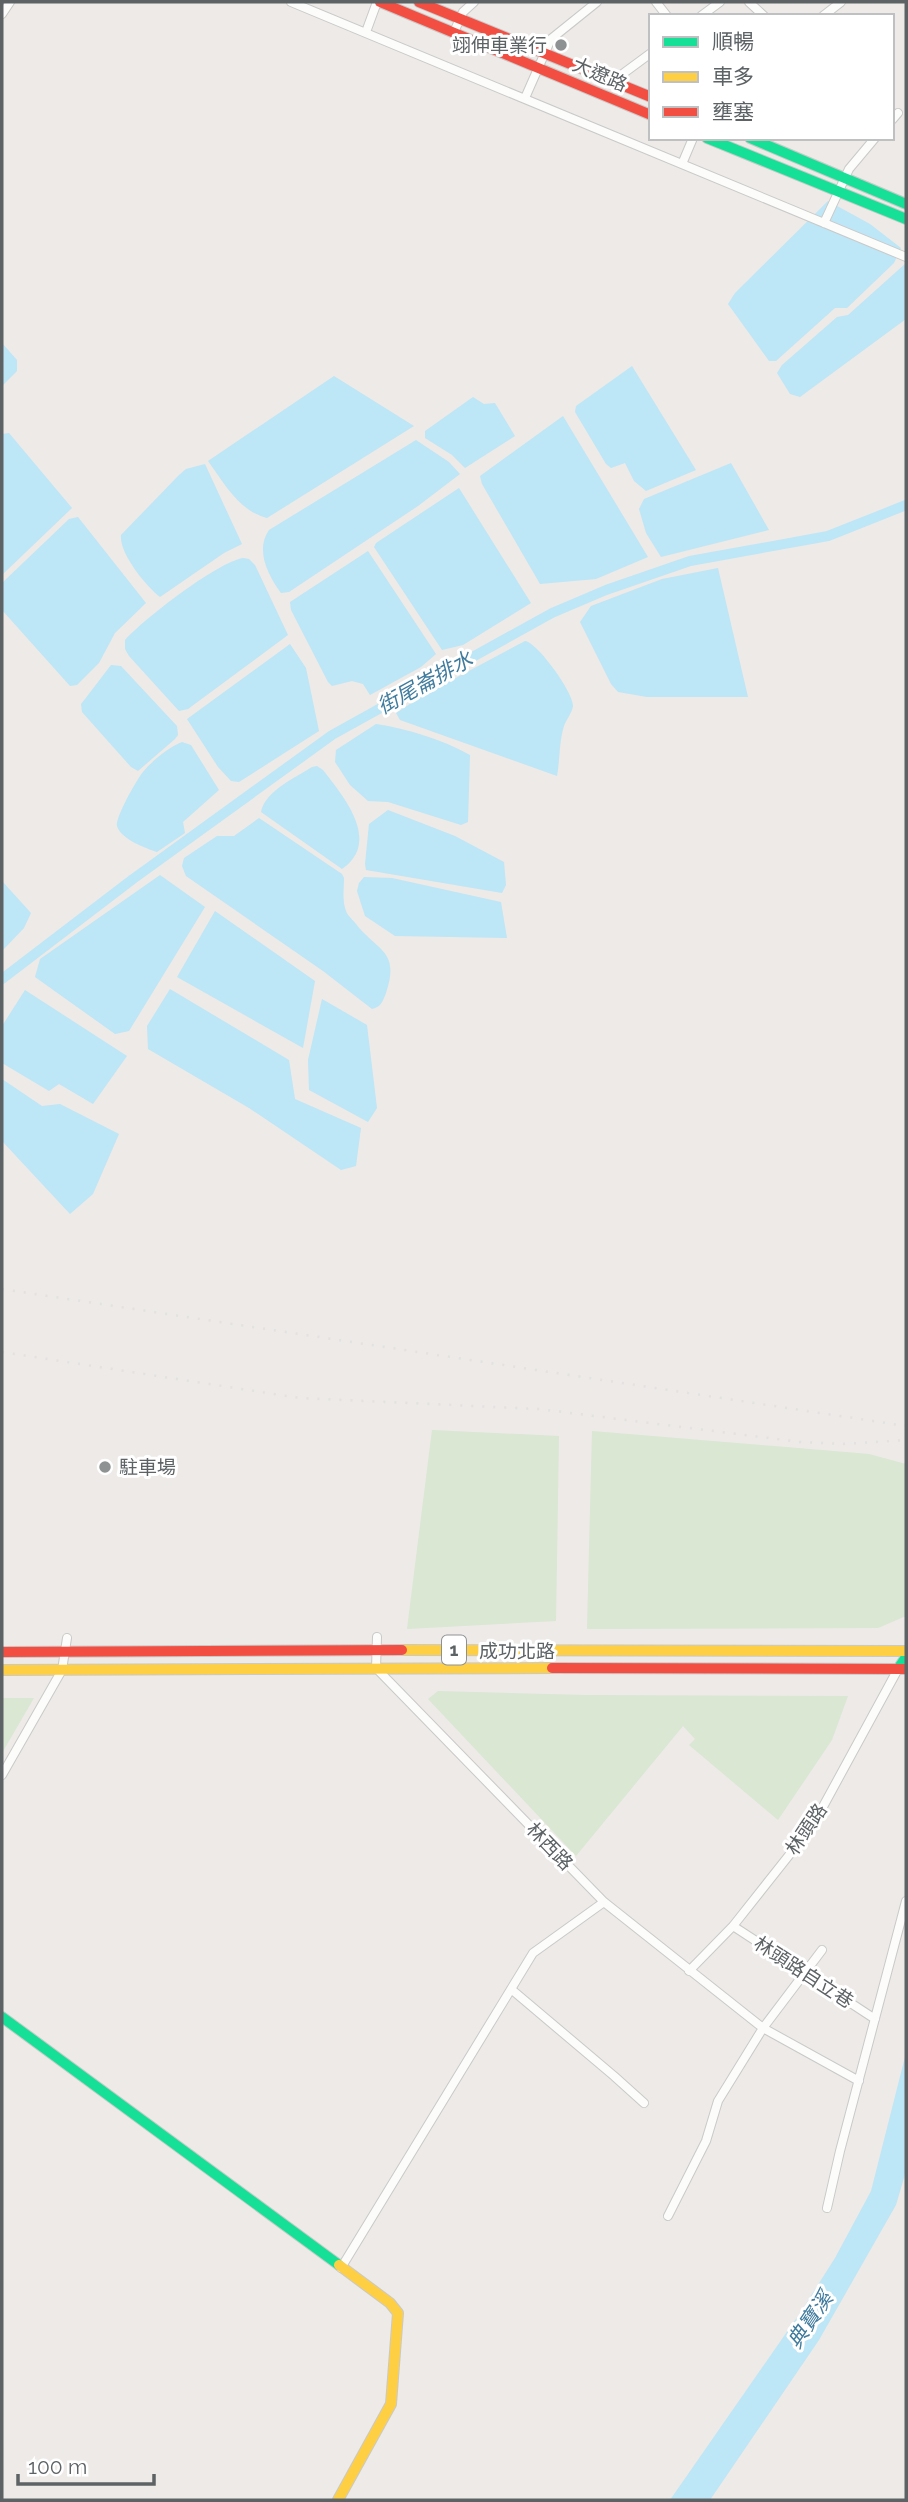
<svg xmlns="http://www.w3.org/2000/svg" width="908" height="2502" font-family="Raleway,'Noto Sans TC',sans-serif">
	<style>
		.green { fill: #d9e7d3 }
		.water { fill: #bde6f6 }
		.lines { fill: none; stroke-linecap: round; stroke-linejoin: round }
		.canal { stroke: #bde6f6; stroke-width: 10 }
		.street-casing { stroke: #c9c9c9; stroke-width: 10 }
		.fast-casing { stroke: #c9c9c9; stroke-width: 12 }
		.slow-casing { stroke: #c9c9c9; stroke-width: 12 }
		.jam-casing { stroke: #c9c9c9; stroke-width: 12 }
		.street { stroke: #fcfcfb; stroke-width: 8 }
		.fast { stroke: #16e098; stroke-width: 10 }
		.slow { stroke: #ffcf43; stroke-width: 10 }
		.jam { stroke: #f24e42; stroke-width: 10 }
		.rail { stroke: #e2e2e2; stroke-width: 2.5; stroke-dasharray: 2 9; stroke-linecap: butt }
		.poi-dot { fill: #8f9292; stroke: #fff; stroke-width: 2.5 }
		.labels { text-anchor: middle; stroke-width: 6; stroke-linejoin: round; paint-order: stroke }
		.shield { fill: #fff; stroke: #8e9193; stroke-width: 2 }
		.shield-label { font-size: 18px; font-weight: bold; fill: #5d6265 }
		.poi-label { font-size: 19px; fill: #5d6265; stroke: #fff; text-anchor: end }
		.street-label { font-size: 19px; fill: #5d6265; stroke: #fff }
		.water-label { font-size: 21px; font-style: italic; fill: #3f7b9d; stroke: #fff }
	</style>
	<rect width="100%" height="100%" fill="#edeae7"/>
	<path class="green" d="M432,1430L559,1436L556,1621L407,1629Z
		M592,1431L869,1454L906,1464V1616L878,1628L587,1629Z
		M438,1691L585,1695L848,1696L832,1740L778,1820L689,1745L695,1739L683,1726L576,1856L428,1699Z
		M2,1698H34L2,1753Z"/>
	<path class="water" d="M828,201L870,224L901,248L894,263L847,308H835L776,361H769L728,304L735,293Z
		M906,263V319L800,397L790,394L777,373L782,365L837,317L848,315Z
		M2,343L17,360V371L2,386Z
		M632,366L696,470L646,491L634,481L625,463L611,468L606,464L575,412L576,406Z
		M334,376L414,426L267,518C239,511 224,483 208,461Z
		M473,397L484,404L495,403L515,436L465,468L452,455L425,438V431Z
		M563,416L648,557L596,579L540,584L482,484L480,476Z
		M9,433L72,508L2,575V434Z
		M416,440L449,462L460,474L418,506L289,592L281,593C268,575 255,550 269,530Z
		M731,463L769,530L661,557L646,533L639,509L644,499Z
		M205,464L242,544L224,553L160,597C146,586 119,553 121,535L179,475L186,469Z
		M459,488L531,603L463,645L442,650L374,547L376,543Z
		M78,517L146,603L115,633L99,663L77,685L70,686L2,610V583L69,519Z
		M368,551L436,654L421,667L370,695L363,684L352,681L332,686L328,682L291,610L290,602Z
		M243,558L249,559L255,565L288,635L188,709L179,711L129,656L125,649V640C144,619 216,563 243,558Z
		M718,568L748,697H647L618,692L611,684L580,622L591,606L662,579Z
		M525,641C537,642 574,693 573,706C572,713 566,720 564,726C559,742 560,760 557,776L400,720L396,713L422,696Z
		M290,644L306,668L319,731L239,782L231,781L218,767L187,719Z
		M111,665L121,666L177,726L178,735L175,739L138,771L131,767L82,712L81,704L85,699Z
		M376,724C408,729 441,739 470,755L468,822L461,825L388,802L368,801L350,785L335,762L336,750Z
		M182,742L191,745L219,790L183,822L185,833L157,852C145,848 121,839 117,826C115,818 137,779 143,772C152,761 169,747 182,742Z
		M317,766L323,770C343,796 382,841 342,869L261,812C265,791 295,778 312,767Z
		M388,810L455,836L504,862L506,885L502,893L366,870L365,864L369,824Z
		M259,818L342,874L344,878C344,887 342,902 346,911C347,915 353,920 356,924C378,952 400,950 386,993C383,1001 381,1007 372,1009L323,971L186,876L182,866L184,858L217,836H234Z
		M160,875L205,907L129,1031L115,1034L35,977L40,959Z
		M364,877L392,878L501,902L507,938L395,936L365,916L357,891L359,883Z
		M2,881L31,913L24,928L2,951Z
		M215,911L315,981L303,1048L177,977Z
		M170,989L289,1060L295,1099L361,1128L356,1166L341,1170L249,1108L148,1049L147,1026Z
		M25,990L127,1056L93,1104L59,1084L49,1091L2,1063V1026Z
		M322,999L367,1025L377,1108L368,1122L309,1090L308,1060Z
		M2,1079L42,1106L60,1104L119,1134L93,1194L70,1214L2,1141Z
		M906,2053V2171L896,2205L819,2340L710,2500H670L800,2313L835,2258L871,2191Z"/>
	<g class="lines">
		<path class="canal" d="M2,979L133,879L332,735L552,613L606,590L690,561L828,536L906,505"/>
		<g class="street-casing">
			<path id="street" d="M291,2L906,257
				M656,2L667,16
				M749,2L764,16
				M2,14L10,2
				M701,16L720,2
				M823,16L841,2
				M366,32L377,2
				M454,32L463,12L474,2
				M613,81L651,53
				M525,98L551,39L597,2
				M892,120L898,113
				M682,164L693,138
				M824,223L849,169L875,138
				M377,1637L376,1668L604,1902L763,2028L859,2081
				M2,1775L62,1670L67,1638
				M733,1926L875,2019
				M689,1971L733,1926L813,1825L898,1669
				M511,1989L614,2076L644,2103
				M827,2208L840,2151L906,1901
				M668,2216L706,2141L718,2101L763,2028L822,1950
				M341,2268L533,1953L604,1902"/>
		</g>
		<g class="fast-casing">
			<path id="fast" d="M707,138L906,219
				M750,138L906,204
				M898,1669L906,1657
				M2,2017L339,2265"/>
		</g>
		<g class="slow-casing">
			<path id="slow" d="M402,1650L906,1651
				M2,1670L552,1668
				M338,2500L391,2404L398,2313L390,2303L339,2265"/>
		</g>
		<g class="jam-casing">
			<path id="jam" d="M380,2L651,115
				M419,2L651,97
				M2,1652L402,1650
				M552,1668L906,1669"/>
		</g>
		<use href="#street" class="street"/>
		<use href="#fast" class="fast"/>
		<use href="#slow" class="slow"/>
		<use href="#jam" class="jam"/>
		<path class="rail" d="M2,1289L906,1426
			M2,1352L300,1398L539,1409L800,1442L843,1444L906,1440"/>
	</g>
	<g class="poi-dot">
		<circle cx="561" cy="45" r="7"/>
		<circle cx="105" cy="1467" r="7"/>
	</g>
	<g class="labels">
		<rect class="shield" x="442" y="1635.5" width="24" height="29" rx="5"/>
		<g class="shield-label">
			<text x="454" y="1656">1</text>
		</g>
		<g class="poi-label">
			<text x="547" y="52">翊伸車業行</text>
			<text x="119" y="1474" text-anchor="start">駐車場</text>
		</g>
		<g class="street-label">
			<text transform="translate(600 74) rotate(23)" y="7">大遼路</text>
			<text x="517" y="1658">成功北路</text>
			<text transform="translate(806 1829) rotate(-56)" y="7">林頭路</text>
			<text transform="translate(550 1846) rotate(46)" y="7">林西路</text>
			<text transform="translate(804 1972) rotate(33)" y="7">林頭路自立巷</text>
		</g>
		<g class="water-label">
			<text transform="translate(425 683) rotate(-29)" y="7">街尾崙排水</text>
			<text transform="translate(810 2320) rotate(-56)" y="7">典寶溪</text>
		</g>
	</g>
	<rect width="908" height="2502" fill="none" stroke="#5d6265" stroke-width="7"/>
	<rect x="649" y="14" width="245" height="126" fill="#ffffff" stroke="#bec0c1" stroke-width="2"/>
	<rect x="663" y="37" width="35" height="10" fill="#16e098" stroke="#bec0c1" stroke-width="2"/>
	<text x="712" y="49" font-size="21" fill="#5d6265">順暢</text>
	<rect x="663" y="72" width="35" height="10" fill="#ffcf43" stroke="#bec0c1" stroke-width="2"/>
	<text x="712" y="84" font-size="21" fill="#5d6265">車多</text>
	<rect x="663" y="107" width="35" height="10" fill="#f24e42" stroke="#bec0c1" stroke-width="2"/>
	<text x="712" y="119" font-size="21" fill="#5d6265">壅塞</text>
	<path d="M18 2474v10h136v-10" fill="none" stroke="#5d6265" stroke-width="3.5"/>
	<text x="28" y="2474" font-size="21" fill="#5d6265" stroke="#ffffff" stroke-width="5" paint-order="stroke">100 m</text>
</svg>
